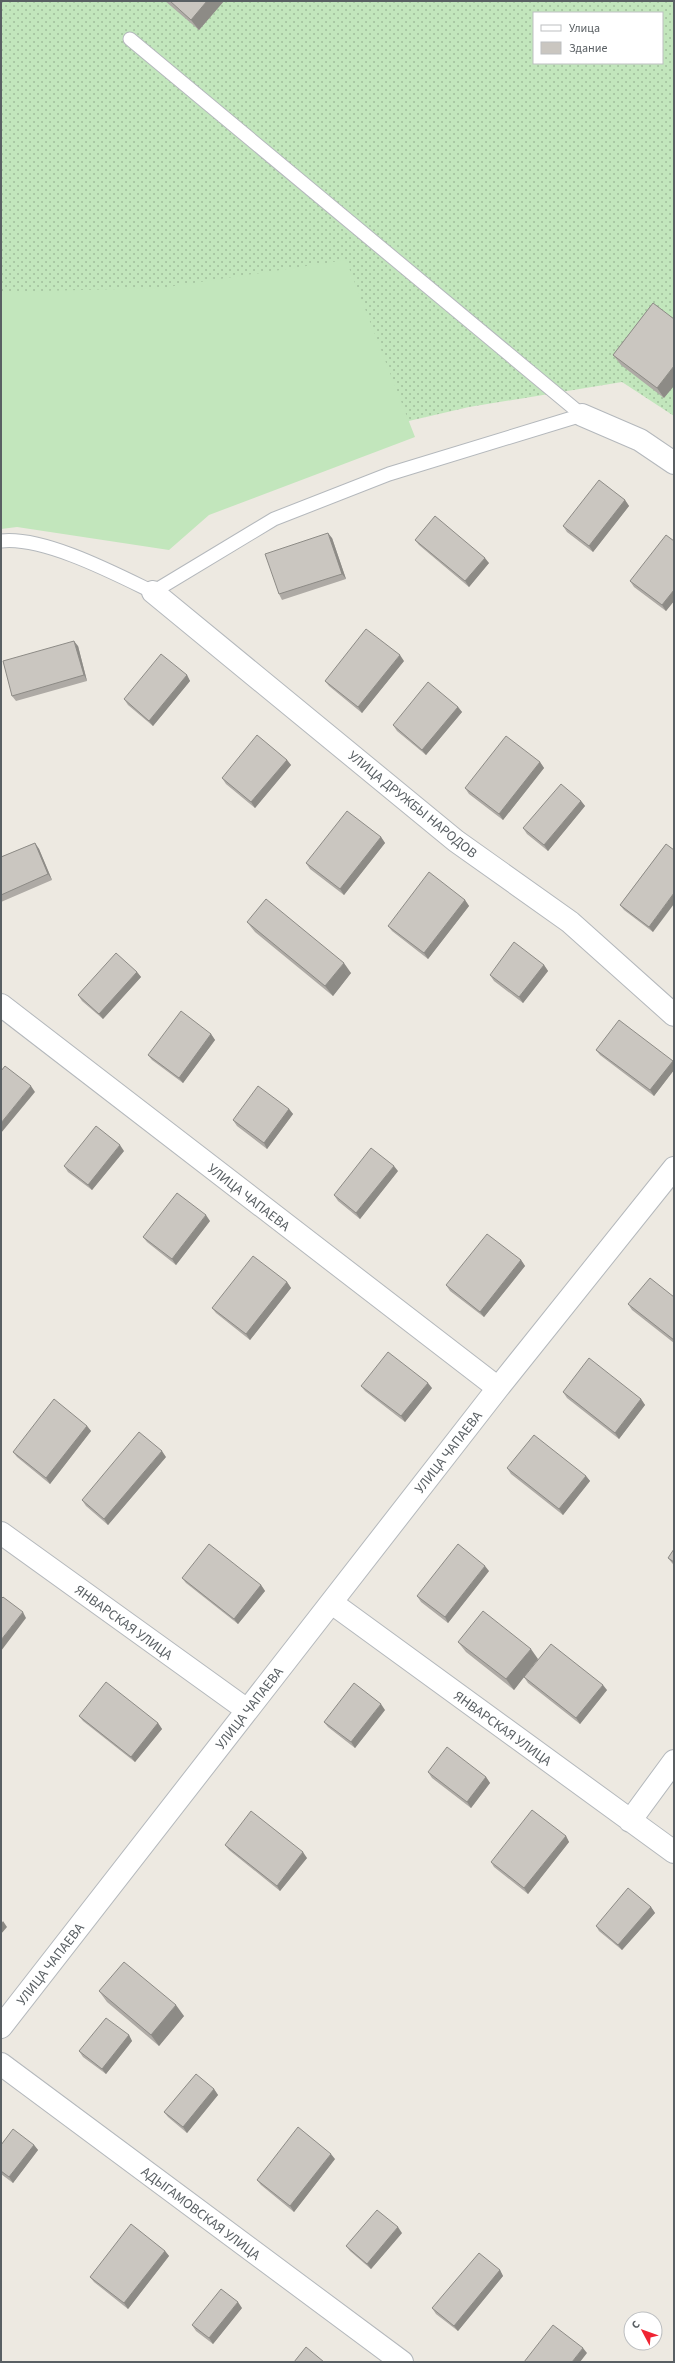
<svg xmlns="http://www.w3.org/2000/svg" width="675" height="2363" font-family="'Source Sans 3',sans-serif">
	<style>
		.grass { fill: url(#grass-dots); fill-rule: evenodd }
		.garden { fill: #c2e6bc }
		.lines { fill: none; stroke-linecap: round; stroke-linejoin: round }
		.lane-casing { stroke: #b4b8bc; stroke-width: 15 }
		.street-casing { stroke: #b4b8bc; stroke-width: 24 }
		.lane { stroke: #fff; stroke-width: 13 }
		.street { stroke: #fff; stroke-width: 22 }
		.wall { fill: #aeaaa5 }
		.shaded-wall { fill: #8d8b86 }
		.building { fill: #cac6c0; stroke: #8d8b86 }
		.labels { text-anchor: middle; stroke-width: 3; stroke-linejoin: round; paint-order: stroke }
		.street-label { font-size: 14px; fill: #595f63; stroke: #fff }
	</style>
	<defs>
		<pattern id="grass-dots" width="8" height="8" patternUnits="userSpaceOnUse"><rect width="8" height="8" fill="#c2e6bc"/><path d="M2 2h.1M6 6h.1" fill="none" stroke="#a1be9c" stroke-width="1.8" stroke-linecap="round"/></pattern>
	</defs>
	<rect width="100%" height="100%" fill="#ede9e1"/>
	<path class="grass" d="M1,1H674V416L622,382L469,407L1,516ZM534,13H662V63H534Z"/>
	<path class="garden" d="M346,260L415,437L209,515L169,550L17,527L1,529V292L161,288Z"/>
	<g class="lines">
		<g class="lane-casing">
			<path id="lane" d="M130,39L582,415
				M1,541C43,536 114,573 153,592L274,519L389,474L582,415"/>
		</g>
		<g class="street-casing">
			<path id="street" d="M582,415L640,440L674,463
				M153,592L456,841L570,922L674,1015
				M1,1005L498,1388
				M1,1533L247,1710
				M332,1603L674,1852
				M630,1821L674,1761
				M1,2027L498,1388L674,1168
				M1,2064L402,2362"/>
		</g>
		<use href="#lane" class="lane"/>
		<use href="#street" class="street"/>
	</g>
	<path class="wall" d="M165,1H224L199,30Z
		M653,303L664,398L621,365L613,355Z
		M625,500L629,506L593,552L567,532L563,526Z
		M332,538L346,579L282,600L279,594Z
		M415,540L489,563L469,587L419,545Z
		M674,541V601L666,611L634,587L630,581Z
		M78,646L87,681L16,701L12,696Z
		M404,661L362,713L329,686L325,681Z
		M187,675L190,681L153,726L128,705L124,699Z
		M458,707L462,712L426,755L397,731L393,725Z
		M287,760L291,765L255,808L226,784L222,778Z
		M540,762L544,768L503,820L469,794L465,788Z
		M581,801L585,806L548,851L527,834L523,828Z
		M381,837L385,843L344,895L310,869L306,863Z
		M35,843L39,849L52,880L1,902V857Z
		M666,844L653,932L624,910L620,905Z
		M465,900L469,906L428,959L392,931L388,926Z
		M247,922L351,973L333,996L255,932Z
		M544,965L548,971L523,1003L494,981L490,975Z
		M137,972L141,977L103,1019L82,1001L78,995Z
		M211,1034L215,1040L183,1083L152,1060L148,1055Z
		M596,1050L674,1063V1070L654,1096L600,1055Z
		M289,1109L293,1114L267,1149L237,1126L233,1120Z
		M124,1151L92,1190L68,1172L64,1166Z
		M398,1171L360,1219L338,1201L334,1195Z
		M210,1221L176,1265L147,1242L143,1237Z
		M521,1260L525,1266L484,1317L450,1291L446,1285Z
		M287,1282L291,1288L250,1340L216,1313L212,1308Z
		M674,1297V1343L632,1310L628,1304Z
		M361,1386L432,1388L405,1422L365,1391Z
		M563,1392L641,1399L645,1405L619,1439L567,1398Z
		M87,1426L91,1431L50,1484L17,1457L13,1452Z
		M166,1457L108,1525L86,1506L82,1500Z
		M507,1468L586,1476L590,1481L563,1515L511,1474Z
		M674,1549V1565L672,1563L668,1558Z
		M489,1571L448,1623L421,1602L417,1596Z
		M182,1578L261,1585L265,1591L238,1624L186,1583Z
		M458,1642L538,1659L514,1690L466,1652Z
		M524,1677L607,1690L580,1724L528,1683Z
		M385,1710L355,1748L328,1727L324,1722Z
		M79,1716L158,1723L162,1729L135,1762L83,1721Z
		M428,1772L486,1777L490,1783L471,1808L432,1778Z
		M566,1836L569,1842L528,1894L494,1867L491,1862Z
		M225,1845L307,1858L280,1891L229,1850Z
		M651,1907L655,1913L622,1950L599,1931L596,1926Z
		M99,1991L184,2016L159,2046L107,2002Z
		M129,2035L132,2041L106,2074L83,2057L79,2051Z
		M214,2089L218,2095L187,2133L168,2117L164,2112Z
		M1,2145H34L38,2150L13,2183L1,2174Z
		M335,2159L294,2212L261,2185L257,2180Z
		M402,2233L371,2269L350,2251L346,2246Z
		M165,2251L169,2256L128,2309L94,2282L90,2277Z
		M500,2270L503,2276L458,2331L436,2314L432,2308Z
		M242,2308L213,2344L196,2331L192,2325Z"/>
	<path class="shaded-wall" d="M207,1H224L199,30L191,20Z
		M674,366V386L664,398L657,388Z
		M625,500L629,506L593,552L589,546Z
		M328,533L332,538L346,579L342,574Z
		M485,558L489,563L469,587L465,581Z
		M674,590V601L666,611L662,605Z
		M74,641L78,646L87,681L84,675Z
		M400,655L404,661L362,713L358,707Z
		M187,675L190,681L153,726L149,721Z
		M458,707L462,712L426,755L422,750Z
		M287,760L291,765L255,808L251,802Z
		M540,762L544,768L503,820L499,814Z
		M581,801L585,806L548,851L544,845Z
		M381,837L385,843L344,895L340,889Z
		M35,843L39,849L52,880L48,874Z
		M674,893V904L653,932L649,927Z
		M465,900L469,906L428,959L424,953Z
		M344,963L351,973L333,996L325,986Z
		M544,965L548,971L523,1003L519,997Z
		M137,972L141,977L103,1019L99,1014Z
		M211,1034L215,1040L183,1083L179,1078Z
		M673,1061L674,1063V1070L654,1096L650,1090Z
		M31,1086L35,1092L1,1133V1123Z
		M289,1109L293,1114L267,1149L264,1143Z
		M120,1145L124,1151L92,1190L88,1185Z
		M394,1166L398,1171L360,1219L356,1213Z
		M206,1215L210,1221L176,1265L172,1259Z
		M521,1260L525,1266L484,1317L480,1312Z
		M287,1282L291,1288L250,1340L246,1334Z
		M428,1383L432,1388L405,1422L401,1416Z
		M641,1399L645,1405L619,1439L615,1433Z
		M87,1426L91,1431L50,1484L46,1478Z
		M162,1451L166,1457L108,1525L104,1519Z
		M586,1476L590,1481L563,1515L559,1509Z
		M485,1566L489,1571L448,1623L445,1617Z
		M261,1585L265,1591L238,1624L234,1619Z
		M23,1612L26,1618L1,1651V1640Z
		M531,1649L538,1659L514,1690L506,1679Z
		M603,1685L607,1690L580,1724L576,1718Z
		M381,1704L385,1710L355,1748L351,1742Z
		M158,1723L162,1729L135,1762L131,1757Z
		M486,1777L490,1783L471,1808L467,1802Z
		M566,1836L569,1842L528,1894L524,1888Z
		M303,1852L307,1858L280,1891L277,1886Z
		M651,1907L655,1913L622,1950L618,1945Z
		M3,1921L7,1927L1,1934V1924Z
		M176,2005L184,2016L159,2046L151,2035Z
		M129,2035L132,2041L106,2074L102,2069Z
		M214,2089L218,2095L187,2133L183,2127Z
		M34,2145L38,2150L13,2183L9,2177Z
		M331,2154L335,2159L294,2212L290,2206Z
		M398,2227L402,2233L371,2269L367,2264Z
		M165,2251L169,2256L128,2309L124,2303Z
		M500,2270L503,2276L458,2331L454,2326Z
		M238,2302L242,2308L213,2344L209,2338Z
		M583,2348L587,2353L580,2362H572Z"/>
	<path class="building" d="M170,1H207L191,20Z
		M653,303L674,319V366L657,388L613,355Z
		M599,480L625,500L589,546L563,526Z
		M435,516L485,558L465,581L415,540Z
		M328,533L342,574L279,594L265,554Z
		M666,535L674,541V590L662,605L630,581Z
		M366,629L400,655L358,707L325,681Z
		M74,641L84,675L12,696L3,661Z
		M161,654L187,675L149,721L124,699Z
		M428,682L458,707L422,750L393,725Z
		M257,735L287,760L251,802L222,778Z
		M506,736L540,762L499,814L465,788Z
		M561,784L581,801L544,845L523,828Z
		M347,811L381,837L340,889L306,863Z
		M35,843L48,874L1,895V857Z
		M666,844L674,850V893L649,927L620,905Z
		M429,872L465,900L424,953L388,926Z
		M266,899L344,963L325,986L247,922Z
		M514,942L544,965L519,997L490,975Z
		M116,953L137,972L99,1014L78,995Z
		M181,1011L211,1034L179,1078L148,1055Z
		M619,1020L673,1061L650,1090L596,1050Z
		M5,1066L31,1086L1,1123V1071Z
		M258,1086L289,1109L264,1143L233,1120Z
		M96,1126L120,1145L88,1185L64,1166Z
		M371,1148L394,1166L356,1213L334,1195Z
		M177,1193L206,1215L172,1259L143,1237Z
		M487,1234L521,1260L480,1312L446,1285Z
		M253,1256L287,1282L246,1334L212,1308Z
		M650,1278L674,1297V1340L628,1304Z
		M388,1352L428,1383L401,1416L361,1386Z
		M589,1358L641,1399L615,1433L563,1392Z
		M54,1399L87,1426L46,1478L13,1452Z
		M139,1432L162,1451L104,1519L82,1500Z
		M534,1435L586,1476L559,1509L507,1468Z
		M209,1544L261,1585L234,1619L182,1578Z
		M458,1544L485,1566L445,1617L417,1596Z
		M674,1549V1562L668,1558Z
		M3,1597L23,1612L1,1640V1599Z
		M483,1611L531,1649L506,1679L458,1642Z
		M551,1644L603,1685L576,1718L524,1677Z
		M106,1682L158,1723L131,1757L79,1716Z
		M354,1683L381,1704L351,1742L324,1722Z
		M447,1747L486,1777L467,1802L428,1772Z
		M532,1810L566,1836L524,1888L491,1862Z
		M251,1811L303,1852L277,1886L225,1845Z
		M628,1888L651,1907L618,1945L596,1926Z
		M124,1962L176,2005L151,2035L99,1991Z
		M106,2018L129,2035L102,2069L79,2051Z
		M196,2074L214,2089L183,2127L164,2112Z
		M298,2127L331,2154L290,2206L257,2180Z
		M13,2129L34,2145L9,2177L1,2171V2145Z
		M377,2210L398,2227L367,2264L346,2246Z
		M131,2224L165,2251L124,2303L90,2277Z
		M479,2253L500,2270L454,2326L432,2308Z
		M221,2289L238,2302L209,2338L192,2325Z
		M553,2325L583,2348L572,2362H524Z
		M306,2347L324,2362H294Z"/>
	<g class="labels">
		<g class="street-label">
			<text transform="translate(413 804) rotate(39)" y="5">УЛИЦА ДРУЖБЫ НАРОДОВ</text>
			<text transform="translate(249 1197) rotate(38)" y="5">УЛИЦА ЧАПАЕВА</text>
			<text transform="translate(448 1452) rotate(-52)" y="5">УЛИЦА ЧАПАЕВА</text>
			<text transform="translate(124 1622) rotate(36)" y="5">ЯНВАРСКАЯ УЛИЦА</text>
			<text transform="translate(249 1708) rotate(-52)" y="5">УЛИЦА ЧАПАЕВА</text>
			<text transform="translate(503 1728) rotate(36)" y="5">ЯНВАРСКАЯ УЛИЦА</text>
			<text transform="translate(50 1964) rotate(-52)" y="5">УЛИЦА ЧАПАЕВА</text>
			<text transform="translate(201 2213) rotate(37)" y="5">АДЫГАМОВСКАЯ УЛИЦА</text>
		</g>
	</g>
	<rect width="675" height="2363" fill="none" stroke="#595f63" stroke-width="4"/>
	<rect x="533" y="12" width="130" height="52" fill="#ffffff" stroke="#bdbfc1"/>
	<rect x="541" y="25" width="20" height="6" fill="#ffffff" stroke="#bdbfc1"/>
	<text x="569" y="32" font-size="12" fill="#595f63">Улица</text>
	<rect x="541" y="42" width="20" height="12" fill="#cac6c0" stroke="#bdbfc1"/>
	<text x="569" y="52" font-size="12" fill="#595f63">Здание</text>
	<g transform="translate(643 2331) rotate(311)"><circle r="19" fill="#ffffff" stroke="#bdbfc1"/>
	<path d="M0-3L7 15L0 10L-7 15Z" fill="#f02433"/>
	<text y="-6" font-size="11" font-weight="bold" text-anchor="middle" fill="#595f63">С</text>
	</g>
</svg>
